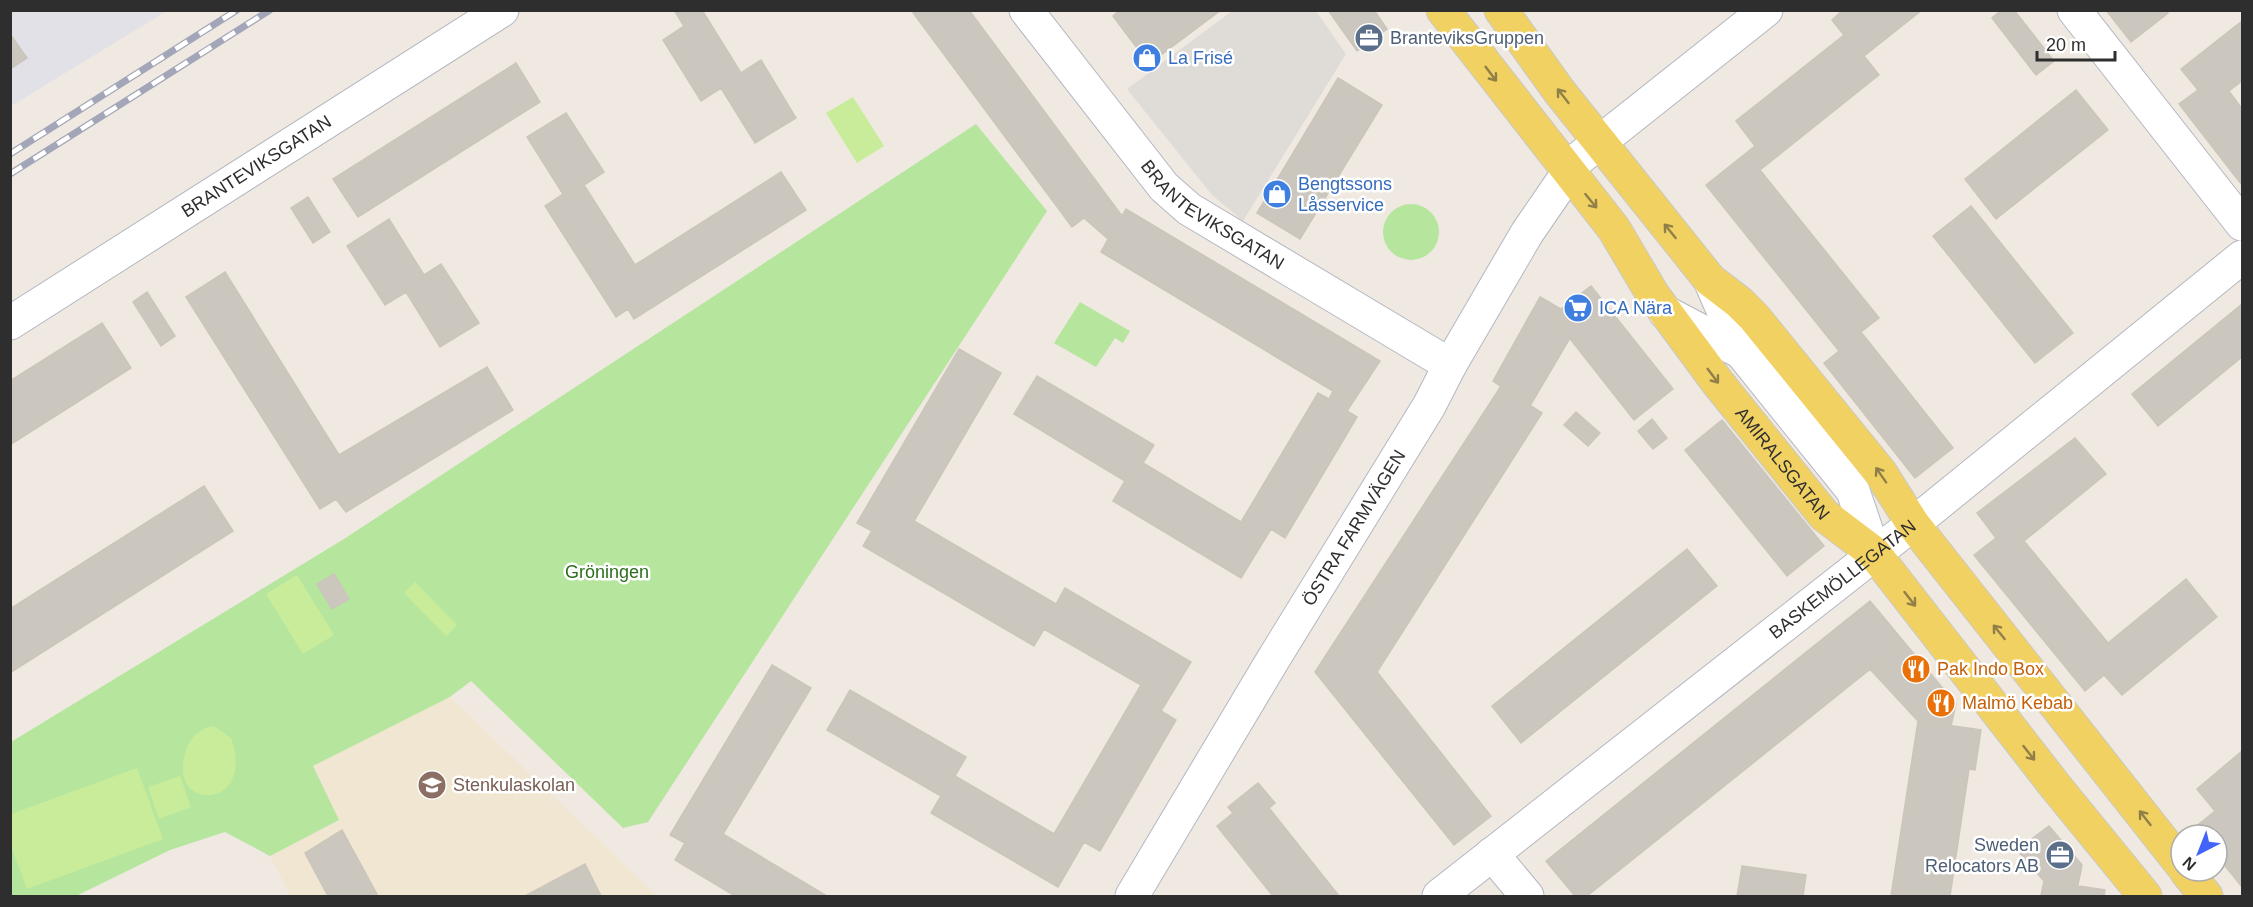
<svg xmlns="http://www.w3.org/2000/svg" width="2253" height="907" font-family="Helvetica,sans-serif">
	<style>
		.industrial { fill: #e3e1e8 }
		.education { fill: #f0e6d1 }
		.green { fill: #b6e59e }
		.pitch { fill: #c9ec9a }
		.plaza { fill: #dfdcd8 }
		.building { fill: #cbc7bf; stroke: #cbc5ba; stroke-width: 1.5 }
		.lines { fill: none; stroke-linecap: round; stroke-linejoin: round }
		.minor-casing { stroke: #b4b7c1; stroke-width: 35 }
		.major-casing { stroke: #c9c9c9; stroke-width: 35 }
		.minor { stroke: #fff; stroke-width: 33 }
		.major { stroke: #f2d163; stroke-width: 33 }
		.rail-casing { stroke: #a3a6b8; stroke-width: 7 }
		.rail { stroke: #fff; stroke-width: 4.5; stroke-dasharray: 14; stroke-linecap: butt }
		.oneway { stroke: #908048 }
		.labels { text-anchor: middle; stroke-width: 5; stroke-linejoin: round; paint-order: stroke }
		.service-label { font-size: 18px; fill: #4e5e75; stroke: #fff; text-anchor: start }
		.shop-label { font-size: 18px; fill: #366cbe; stroke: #fff; text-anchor: start }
		.street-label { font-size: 18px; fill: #2e2e2e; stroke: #fff }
		.park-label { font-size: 18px; fill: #2c6e1b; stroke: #fff }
		.food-label { font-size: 18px; fill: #c56008; stroke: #fff; text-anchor: start }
		.education-label { font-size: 18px; fill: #785e54; stroke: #fff; text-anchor: start }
	</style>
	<rect width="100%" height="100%" fill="#efe9e1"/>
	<path class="industrial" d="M11,11H167L11,106Z"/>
	<path class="education" d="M450,697L657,896H291L270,856L339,820L313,766Z"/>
	<path class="green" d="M976,124L1047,211L648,822L623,828L471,681L450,697L313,766L339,820L270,856L225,832L170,850L76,896H11V742L344,539Z
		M1383 232a28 28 0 1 1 56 0a28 28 0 1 1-56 0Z
		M1080,302L1130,331L1123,343L1115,338L1096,367L1054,343Z"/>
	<path class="pitch" d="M853,97L884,146L857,163L826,113Z
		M297,575L334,635L303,654L266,594Z
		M415,582L457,625L446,636L404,593Z
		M214,726L231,738C258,811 162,814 187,748C191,736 201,728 214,726Z
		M137,768L163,839L27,889L11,846V814Z
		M180,776L191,807L159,819L148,787Z"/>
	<path class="plaza" d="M1232,11H1316L1346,54L1243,221L1212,195L1127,89Z"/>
	<path class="building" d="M674,10H702L741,73L761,60L796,118L755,143L721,88L701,101L663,40L684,26Z
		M911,10H969L1122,216L1126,209L1380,361L1347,411L1357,417L1285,538L1271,529L1241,578L1113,501L1125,481L1014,414L1037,376L1154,445L1143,463L1241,522L1318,393L1329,399L1333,391L1101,252L1108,239L1084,218L1072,227Z
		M1120,10H1221L1149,64L1113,16Z
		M1328,10H1374L1387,29L1357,51Z
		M1843,10H1922L1864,56L1879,75L1760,170L1879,318L1861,332L1953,448L1915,478L1824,363L1839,351L1706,185L1755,146L1736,121L1844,35L1832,20Z
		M2002,10H2014L2054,61L2036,75L1992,18Z
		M2106,10H2166L2168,13L2131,42Z
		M2242,21V81L2229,91L2242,109V185L2179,104L2198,90L2181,69Z
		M10,34L27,58L10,69Z
		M516,63L540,102L358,217L333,179Z
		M1338,78L1382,105L1300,239L1257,213Z
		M2076,90L2108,130L1996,219L1965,179Z
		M566,113L604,172L584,185L635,265L781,172L806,210L634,319L628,309L616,317L545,206L563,194L527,137Z
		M308,197L330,232L313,243L291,208Z
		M1971,206L2073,333L2035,363L1933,236Z
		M389,219L424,275L441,264L479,323L440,347L406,292L385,305L347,246Z
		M225,272L339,455L487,367L513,410L346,512L336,499L320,509L186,297Z
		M1591,286L1673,389L1634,420L1552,316Z
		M147,292L175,336L161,346L133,302Z
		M1540,297L1561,309L1552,316L1570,338L1530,406L1493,381Z
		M2242,304V357L2158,426L2132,394Z
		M102,323L131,368L10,445V381Z
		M959,349L1001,373L914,521L1056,604L1065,588L1191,662L1161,711L1176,720L1100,851L1084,842L1058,887L931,813L941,796L827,730L850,690L966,757L955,776L1054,834L1141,685L1044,629L1034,646L863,546L872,531L857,523Z
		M1501,386L1542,413L1377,672L1491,816L1454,845L1315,672Z
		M1576,412L1600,433L1588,446L1564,425Z
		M1652,419L1667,438L1653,449L1638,431Z
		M1722,420L1824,546L1787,576L1685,450Z
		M2075,438L2106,474L2024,541L2108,643L2186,579L2217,617L2122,695L2104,675L2085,691L1974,555L1996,538L1977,513Z
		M204,486L233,531L10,673V609Z
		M1687,549L1717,586L1521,743L1492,706Z
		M334,574L349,599L332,609L317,584Z
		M1870,601L1904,642L1587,896H1575L1546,861Z
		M1904,642L1956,704L1951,726L1918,721L1870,669Z
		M772,665L811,688L723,834L827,896H735L675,860L685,843L670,835Z
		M1918,721L1981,730L1975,770L1969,769L1950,896H1891Z
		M2242,751V887L2217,856V835H2200L2194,828L2215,811L2197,789Z
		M1258,783L1275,803L1269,808L1339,896H1273L1217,826L1233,813L1228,807Z
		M2049,826L2082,865L2078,885L2044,881L2017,850Z
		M342,830L378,896H328L305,853Z
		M585,864L601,896H525Z
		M1742,866L1806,875L1803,896H1737Z
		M2044,881L2105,890L2104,896H2041Z"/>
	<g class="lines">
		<g class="minor-casing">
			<g id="minor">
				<path id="s1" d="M1026,10L1164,187L1189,209L1450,365"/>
				<path d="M2074,10L2242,224"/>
				<path d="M1710,280L1741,352L1853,491L1874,553"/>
				<path d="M1665,312L1741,352"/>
				<path id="s2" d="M10,323L502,10"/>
				<path d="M1492,854L1527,896"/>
				<path id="s3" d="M1132,896L1271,663L1429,406L1450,365L1527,233L1577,160L1766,10"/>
				<path id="s4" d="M1439,896L1913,524L2242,257"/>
			</g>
		</g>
		<g class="major-casing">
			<g id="major">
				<path id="s5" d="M1443,10L1614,229L1653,295L1718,383L1824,515L1874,553L2056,787L2145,896"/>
				<path d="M1501,10L1559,91L1710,280L1740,303L1754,317L1880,472L1913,524L2181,864"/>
				<path d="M2186,871L2206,896"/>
			</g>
		</g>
		<use href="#minor" class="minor"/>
		<use href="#major" class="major"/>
		<g class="rail-casing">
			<path id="rail" d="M10,154L237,10
				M10,174L270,10"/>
		</g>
		<use href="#rail" class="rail"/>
	</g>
	<defs><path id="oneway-shaft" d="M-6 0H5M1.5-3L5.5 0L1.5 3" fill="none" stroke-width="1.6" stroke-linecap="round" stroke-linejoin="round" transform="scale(1.5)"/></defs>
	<g class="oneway">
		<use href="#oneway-shaft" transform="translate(1491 74) rotate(53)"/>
		<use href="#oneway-shaft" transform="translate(1563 96) rotate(-128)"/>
		<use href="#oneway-shaft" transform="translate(1591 201) rotate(51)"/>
		<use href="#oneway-shaft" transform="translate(1670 231) rotate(-129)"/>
		<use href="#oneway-shaft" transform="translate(1713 376) rotate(53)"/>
		<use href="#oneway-shaft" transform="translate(1881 475) rotate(-125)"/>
		<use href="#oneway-shaft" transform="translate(1910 599) rotate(52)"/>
		<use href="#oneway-shaft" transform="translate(1999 632) rotate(-129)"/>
		<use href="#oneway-shaft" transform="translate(2029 753) rotate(52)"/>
		<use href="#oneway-shaft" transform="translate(2145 818) rotate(-128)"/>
	</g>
	<defs>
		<g id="office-disc" transform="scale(1.5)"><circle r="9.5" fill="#5c6f8a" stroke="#fff"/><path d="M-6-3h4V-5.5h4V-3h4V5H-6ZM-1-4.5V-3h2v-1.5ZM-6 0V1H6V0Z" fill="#fff"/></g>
		<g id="shop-disc" transform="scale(1.5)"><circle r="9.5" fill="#3f7fe0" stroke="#fff"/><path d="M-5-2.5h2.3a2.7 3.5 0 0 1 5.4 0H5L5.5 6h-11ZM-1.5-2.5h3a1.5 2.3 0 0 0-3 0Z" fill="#fff"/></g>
		<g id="supermarket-disc" transform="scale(1.5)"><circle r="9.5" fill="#3f7fe0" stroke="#fff"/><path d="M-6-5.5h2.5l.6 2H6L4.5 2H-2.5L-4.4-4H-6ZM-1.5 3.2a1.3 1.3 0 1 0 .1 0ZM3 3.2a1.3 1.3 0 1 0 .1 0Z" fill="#fff"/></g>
		<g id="restaurant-disc" transform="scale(1.5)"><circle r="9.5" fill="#e8710a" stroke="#fff"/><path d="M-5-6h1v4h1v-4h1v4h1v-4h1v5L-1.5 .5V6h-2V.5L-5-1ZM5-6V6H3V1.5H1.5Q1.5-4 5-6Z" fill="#fff"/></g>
		<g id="school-disc" transform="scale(1.5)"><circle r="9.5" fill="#8d6e63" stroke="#fff"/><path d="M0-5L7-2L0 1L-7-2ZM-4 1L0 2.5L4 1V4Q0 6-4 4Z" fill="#fff"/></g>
	</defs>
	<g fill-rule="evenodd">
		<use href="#office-disc" x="1369" y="38"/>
		<use href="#shop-disc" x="1147" y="58"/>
		<use href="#shop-disc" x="1277" y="194"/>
		<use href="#supermarket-disc" x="1578" y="308"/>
		<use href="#restaurant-disc" x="1916" y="669"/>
		<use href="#restaurant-disc" x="1941" y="703"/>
		<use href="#school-disc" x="432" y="785"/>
		<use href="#office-disc" x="2060" y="855"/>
	</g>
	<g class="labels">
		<g class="service-label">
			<text x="1390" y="44">BranteviksGruppen</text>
			<text x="2039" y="851" text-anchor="end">Sweden<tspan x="2039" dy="21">Relocators AB</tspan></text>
		</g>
		<g class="shop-label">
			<text x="1168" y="64">La Frisé</text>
			<text x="1298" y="190">Bengtssons<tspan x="1298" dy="21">Låsservice</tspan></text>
			<text x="1599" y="314">ICA Nära</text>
		</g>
		<g class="street-label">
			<text dy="6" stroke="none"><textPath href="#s2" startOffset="292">BRANTEVIKSGATAN</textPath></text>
			<text dy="6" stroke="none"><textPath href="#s1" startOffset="280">BRANTEVIKSGATAN</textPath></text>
			<text dy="6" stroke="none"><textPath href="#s5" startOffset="567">AMIRALSGATAN</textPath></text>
			<text dy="6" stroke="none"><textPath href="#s3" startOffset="430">ÖSTRA FARMVÄGEN</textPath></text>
			<text dy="6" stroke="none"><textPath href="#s4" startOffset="513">BASKEMÖLLEGATAN</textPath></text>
		</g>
		<g class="park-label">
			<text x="607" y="578">Gröningen</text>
		</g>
		<g class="food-label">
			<text x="1937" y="675">Pak Indo Box</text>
			<text x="1962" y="709">Malmö Kebab</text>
		</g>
		<g class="education-label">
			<text x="453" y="791">Stenkulaskolan</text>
		</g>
	</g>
	<rect width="2253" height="907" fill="none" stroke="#2e2e2e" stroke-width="24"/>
	<g transform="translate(2199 853) rotate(222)"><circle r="28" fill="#ffffff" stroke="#ababab" stroke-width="1.5"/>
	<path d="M0-4.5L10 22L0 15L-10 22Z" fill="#4264fb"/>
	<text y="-9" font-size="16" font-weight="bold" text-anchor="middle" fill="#2e2e2e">N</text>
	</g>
	<path d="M2037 51v9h78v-9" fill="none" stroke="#2e2e2e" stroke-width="3"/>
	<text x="2046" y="51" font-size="18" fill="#2e2e2e" stroke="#ffffff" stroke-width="4.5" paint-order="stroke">20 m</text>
</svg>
